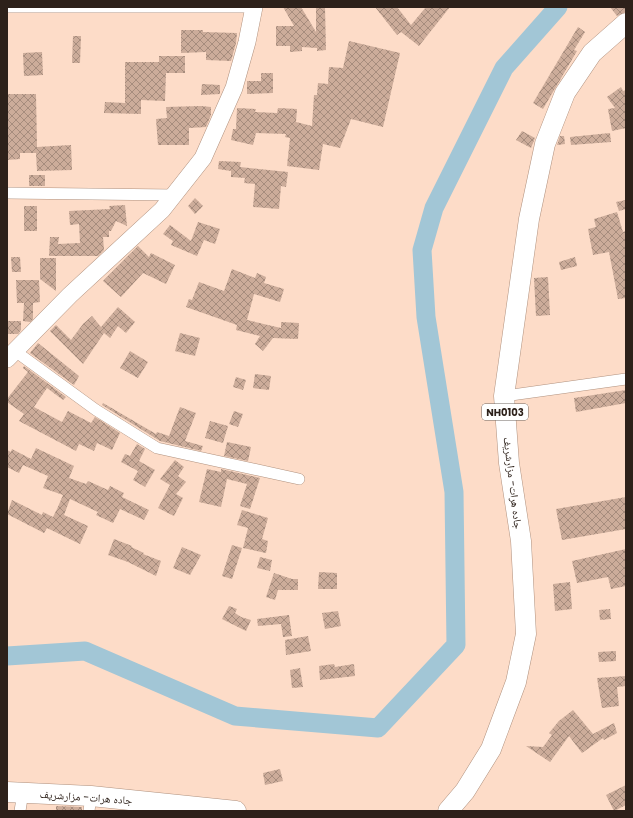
<svg xmlns="http://www.w3.org/2000/svg" width="633" height="818" font-family="Poppins,'Noto Naskh Arabic',sans-serif">
	<style>
		.lines { fill: none; stroke-linecap: round; stroke-linejoin: round }
		.river { stroke: #a2c6d6; stroke-width: 19 }
		.building { fill: url(#building-cross-hatch) }
		.street-casing { stroke: #b0917e; stroke-width: 12 }
		.primary-casing { stroke: #b0917e; stroke-width: 18 }
		.highway-casing { stroke: #b0917e; stroke-width: 21 }
		.street { stroke: #fff; stroke-width: 11 }
		.primary { stroke: #fff; stroke-width: 17 }
		.highway { stroke: #fff; stroke-width: 20 }
		.labels { text-anchor: middle; stroke-width: 3; stroke-linejoin: round; paint-order: stroke }
		.shield { fill: #fff; stroke: #6c645f; stroke-width: 1 }
		.shield-label { font-size: 10px; font-weight: bold; fill: #2d211a }
		.street-label { font-size: 11px; fill: #2d211a; stroke: #fff }
	</style>
	<defs>
		<pattern id="building-cross-hatch" width="8" height="8" patternUnits="userSpaceOnUse"><rect width="8" height="8" fill="#ccac9a"/><path d="M0 0l8 8M0 8l8-8" fill="none" stroke="#a68c7d"/></pattern>
	</defs>
	<rect width="100%" height="100%" fill="#fddcc8"/>
	<g class="lines">
		<path class="river" d="M7,656L85,651L235,716L378,728L456,645L454,492L426,317L422,250L434,208L504,68L558,7"/>
	</g>
	<path class="building" d="M283,7H301L316,32V7H325L326,50L317,51V48L302,47V51L290,52V46H276V26H294Z
		M375,7H397L411,25L426,7H450L419,46L401,32L397,35Z
		M610,7H626V12L617,16Z
		M578,27L585,32L574,50L577,51L543,109L533,103Z
		M181,30H203V32L237,33L236,43L231,61L206,60V52L181,53Z
		M73,36H81L80,63H72Z
		M349,41L400,53L383,127L351,119L340,148L323,144L319,170L287,166L290,138L285,137L286,134L256,133L253,145L231,140L233,129H236L237,108L256,109L255,112L277,113L278,108L297,109L296,122L312,126L314,95H317L318,83L328,84L329,67L343,68Z
		M42,52L43,75L24,76L23,53Z
		M159,56H185V73H166L165,101L141,100V114L104,113L105,102L125,103V62H159Z
		M261,73H273V93L247,94V81H261Z
		M202,84L220,85V94L201,95Z
		M621,87L623,91L626,90V128L612,131L608,109L615,108L607,97Z
		M7,94H36L37,147L71,145L72,170L37,171L36,153H20V159L7,160Z
		M201,106L211,107V115L206,127L189,128V145H158L156,119L167,118L166,107Z
		M522,131L535,138L531,148L516,140Z
		M610,133L611,142L571,145L570,137Z
		M560,136H564L565,144L557,145Z
		M219,161L241,162L240,167L288,172L286,187L281,186L279,209L253,207L255,184L244,183L245,178L231,177V171L218,169Z
		M29,175H45V186H29Z
		M195,198L203,206L195,214L188,206Z
		M626,200V209L619,211L616,202Z
		M125,205L127,226L116,221L111,231H109V237H103L104,250L98,256H49L50,237H59L58,244L80,243L79,224L70,225L69,211L110,209L109,206Z
		M24,206H37V231H24Z
		M617,212L623,232L626,231V298L618,299L609,252L593,255L588,229L596,227L594,219Z
		M198,222L220,229L215,244L204,240L197,256L171,245L173,241L163,234L170,225L191,241Z
		M138,246L149,257L151,253L175,265L166,284L143,273L121,297L103,281Z
		M11,257H20L21,272H12Z
		M575,257L577,266L561,270L559,262Z
		M40,258H56V291L40,279Z
		M232,269L255,278L257,273L266,277L264,283L284,289L280,302L254,294L247,320L281,328V322L299,323L298,339L273,338L263,351L255,344L260,336L236,330L237,325L186,307L189,299L192,300L199,282L224,291Z
		M548,277L550,315L536,316L534,278Z
		M16,280H39L40,302L33,303V319L30,322L23,321L24,303H17Z
		M118,307L135,322L126,333L118,326L110,338L104,333L83,364L50,331L56,325L71,340L83,324L92,316L101,327Z
		M7,321H21V330L18,334H7Z
		M180,333L200,338L195,356L175,351Z
		M38,343L79,376L74,385L30,353Z
		M130,351L148,362L138,378L120,368Z
		M24,366L66,397L63,400L47,388L34,407L62,422L68,411L91,423L95,417L120,433L112,450L97,443L94,451L79,444L76,451L19,421L24,414L7,402V399L28,372L23,368Z
		M255,374L271,376L269,390L253,388Z
		M236,377L246,380L243,390L233,387Z
		M626,390V403L576,412L574,398Z
		M103,403L156,434L157,432L169,436L180,407L196,413L185,441L203,446L201,451L160,441L102,405Z
		M234,411L243,414L238,427L229,424Z
		M210,421L228,426L223,443L205,438Z
		M227,442L251,447L248,461L224,456Z
		M137,444L145,449L139,461L155,470L145,487L133,480L138,471L121,462L125,454L130,456Z
		M36,448L74,466L69,478L86,484L88,481L108,490L110,486L124,493L122,497L149,510L144,520L120,509L113,523L96,515L98,512L70,499L64,515L88,526L80,544L47,528L44,533L7,514L12,500L42,515L43,512L53,517L57,509L63,495L43,488L48,476L23,465L19,473L7,467V450L11,452L12,449L31,459Z
		M175,460L184,467L178,476L186,482L176,494L183,498L174,516L158,508L170,485L160,479Z
		M207,469L221,472V469L260,478L250,509L240,506L247,484L227,479L221,507L199,502Z
		M626,497V529L562,540L556,509Z
		M242,510L268,518L262,539L268,541L266,553L243,548L248,528L237,525Z
		M114,539L132,546L131,547L144,553L143,554L161,561L156,576L128,562L108,555Z
		M232,545L242,548L232,579L222,576Z
		M182,547L201,555L190,575L173,568Z
		M626,549V586L611,589L608,577L577,583L572,561Z
		M260,557L272,560L270,571L257,568Z
		M319,572L337,573V589H318Z
		M274,573L292,579H298V590H278L275,600L266,597Z
		M570,582L572,609L555,611L553,584Z
		M229,606L237,609L235,613L241,617L251,620L246,631L222,619Z
		M610,609L611,619L600,620L599,610Z
		M338,611L341,626L325,629L322,613Z
		M289,615L292,636L283,637L281,624L258,626L257,619Z
		M308,636L311,651L286,655L285,640Z
		M616,651V661L599,662L598,652Z
		M334,664L335,667L354,664L355,676L320,680L319,666Z
		M300,668L303,687L292,688L290,670Z
		M626,676V686L617,687L619,706L602,708L597,678Z
		M573,710L593,734L614,723L617,733L604,740L603,738L582,753L569,736L550,762L526,746L543,747L552,735L549,733L559,721Z
		M280,769L283,781L265,785L263,773Z
		M626,785V805L614,811L606,795Z
		M56,806L82,807V811H56Z"/>
	<g class="lines">
		<g class="street-casing">
			<path id="street" d="M7,7H253
				M7,193L174,195
				M15,351L96,410L157,448L299,479
				M504,396L626,379
				M20,811L23,792
				M89,811L91,796"/>
		</g>
		<g class="primary-casing">
			<path id="primary" d="M7,359L70,295L162,210L203,158L234,88L247,42L254,7"/>
		</g>
		<g class="highway-casing">
			<path id="highway" d="M7,792L91,796L236,811
				M448,811L465,791L491,749L516,682L526,634L521,541L509,463L504,396L529,219L545,144L565,93L592,53L626,23"/>
		</g>
		<use href="#street" class="street"/>
		<use href="#primary" class="primary"/>
		<use href="#highway" class="highway"/>
	</g>
	<g class="labels">
		<rect class="shield" x="482" y="404" width="46" height="16" rx="3"/>
		<g class="shield-label">
			<text x="505" y="416">NH0103</text>
		</g>
		<g class="street-label">
			<text transform="translate(513 483) rotate(83)" y="4">جاده هرات- مزارشریف</text>
			<text transform="translate(86 797) rotate(4)" y="4">جاده هرات- مزارشریف</text>
		</g>
	</g>
	<rect width="633" height="818" fill="none" stroke="#2d211a" stroke-width="16"/>
</svg>
